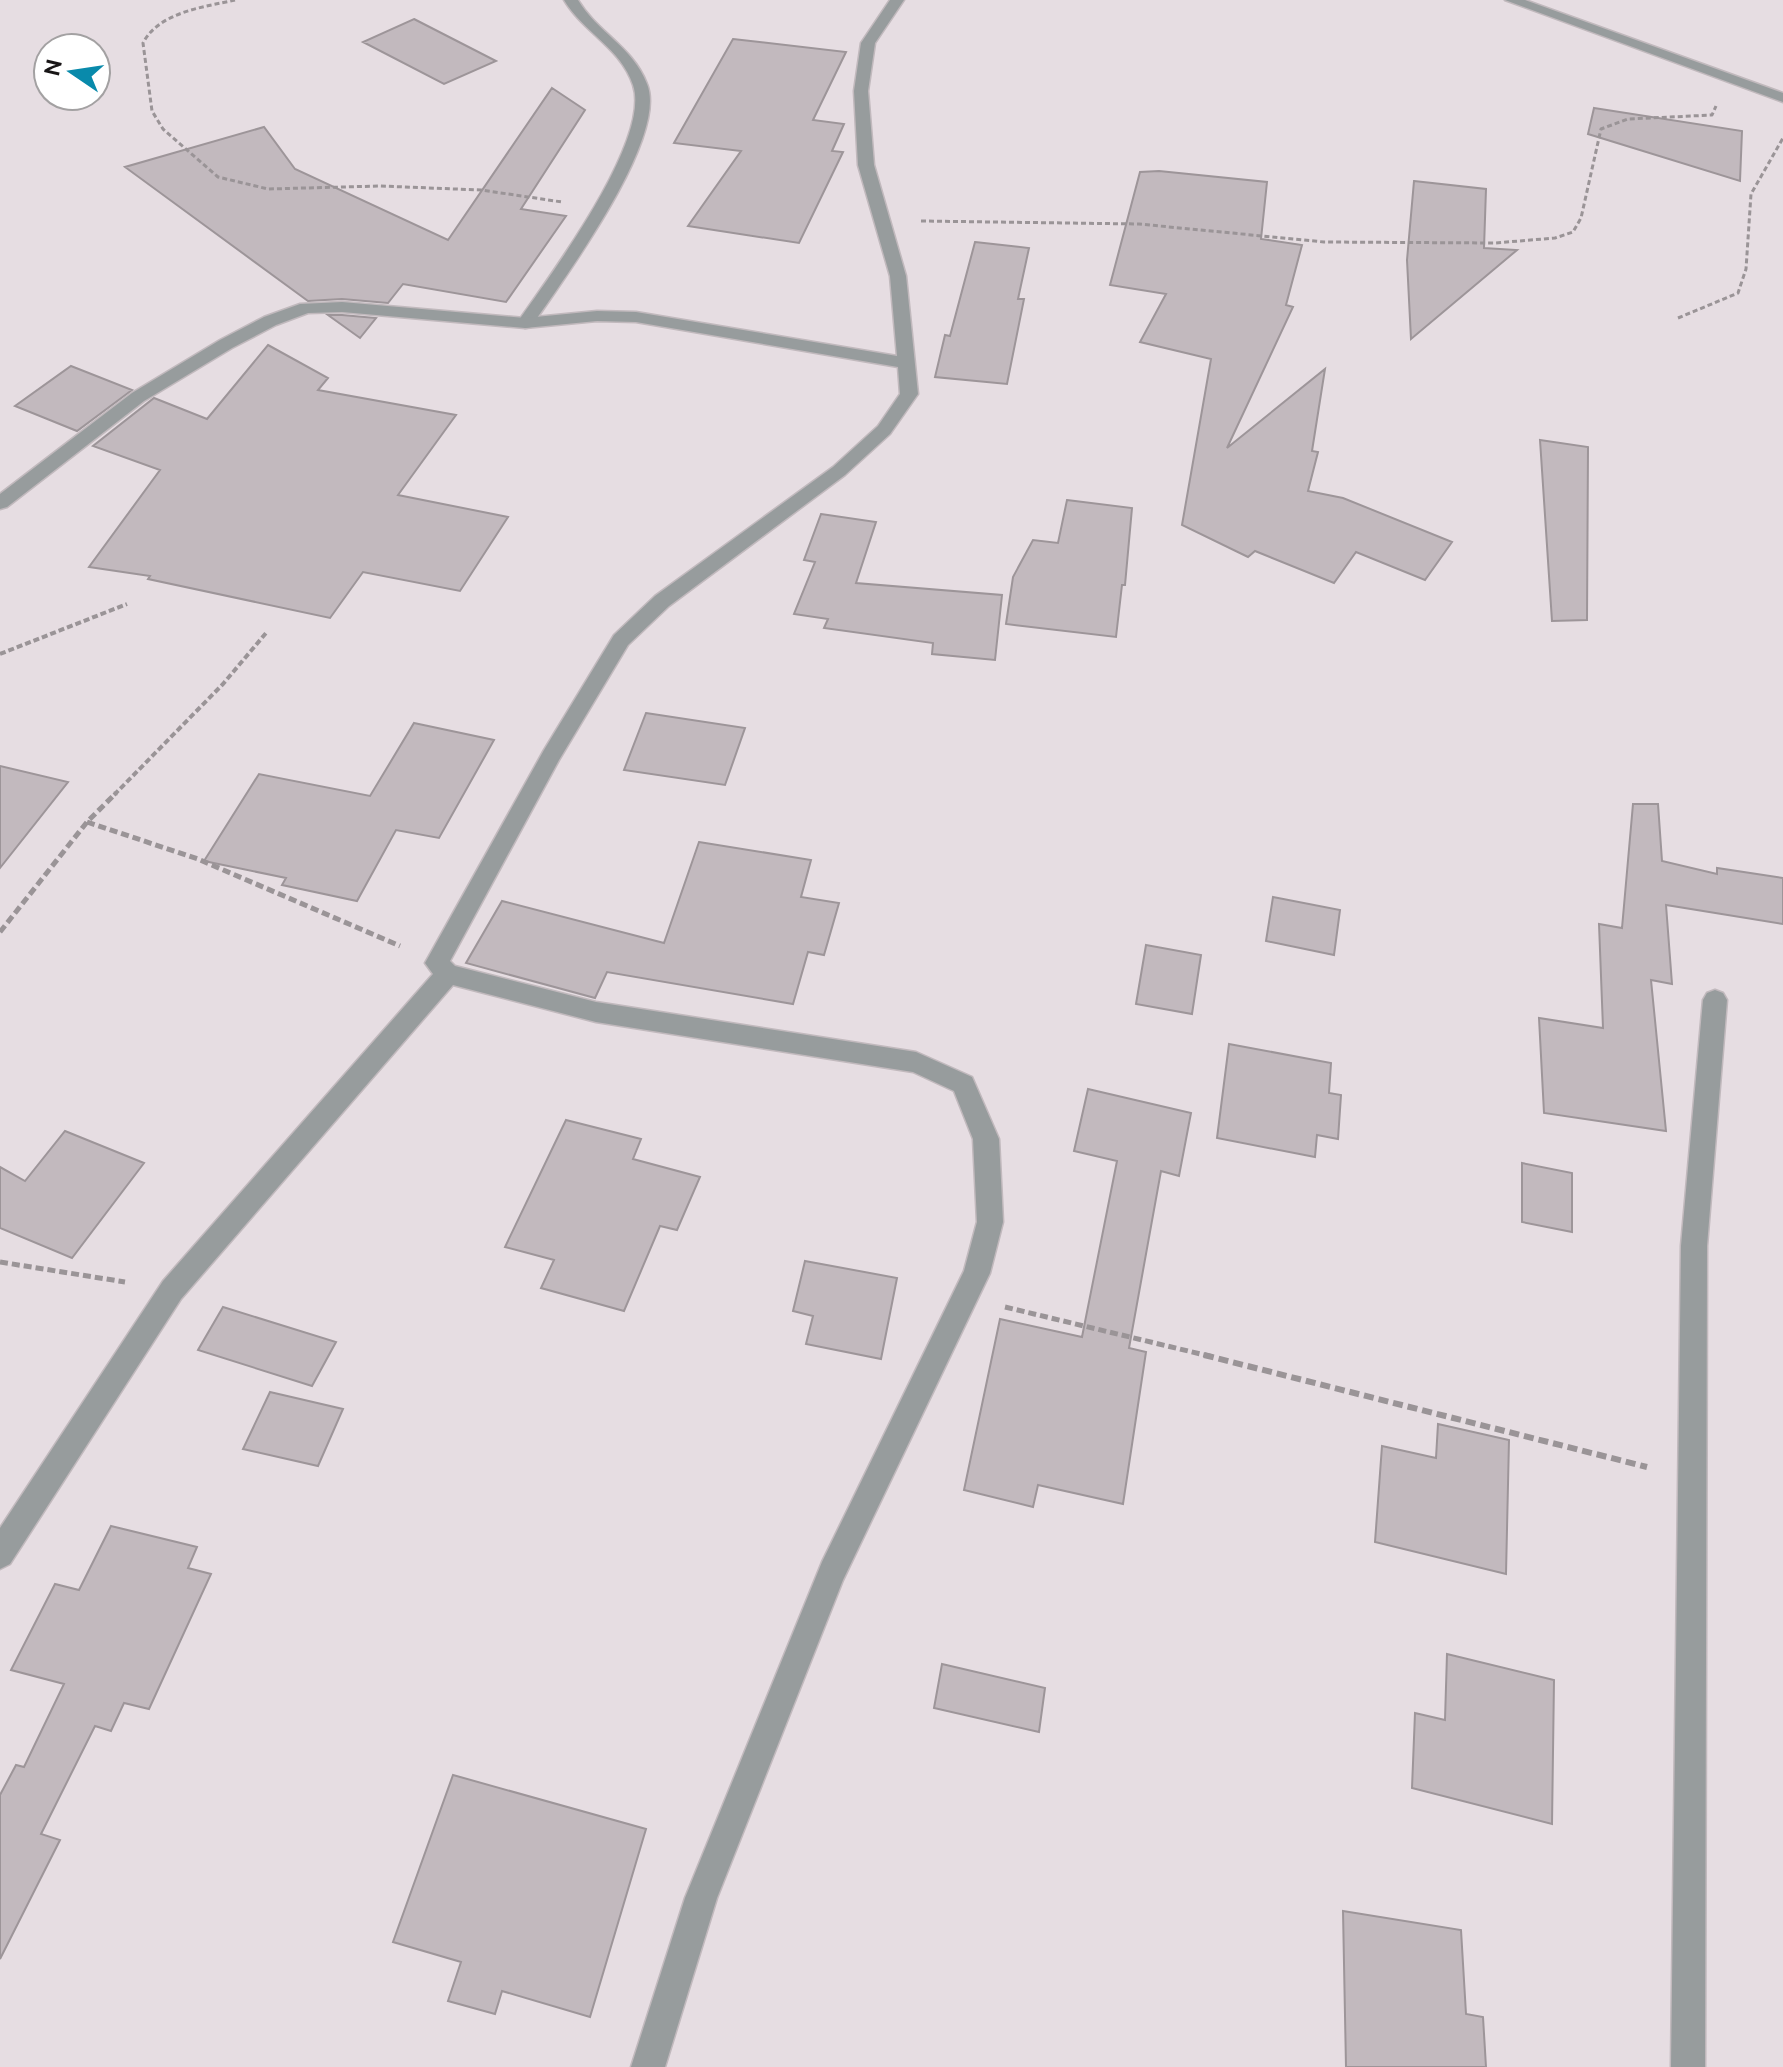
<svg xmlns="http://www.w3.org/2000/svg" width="1783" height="2067" font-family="Ubuntu,sans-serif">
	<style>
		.building { fill: #c2b9be; stroke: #9d9599; stroke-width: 2 }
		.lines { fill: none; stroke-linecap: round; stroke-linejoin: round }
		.lane-casing { stroke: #c1b9bd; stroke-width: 3 }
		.street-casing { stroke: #c1b9bd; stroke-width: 3 }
		.path-far3 { stroke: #9a9497; stroke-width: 3; stroke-dasharray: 5 3; stroke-linecap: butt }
		.path-far2 { stroke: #9a9497; stroke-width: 4; stroke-dasharray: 6 3; stroke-linecap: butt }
		.path-far1 { stroke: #9a9497; stroke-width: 5; stroke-dasharray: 8 4; stroke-linecap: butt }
		.path { stroke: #9a9497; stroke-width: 6; stroke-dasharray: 10 5; stroke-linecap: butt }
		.lane { fill: #979c9d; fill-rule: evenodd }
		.street { fill: #979c9d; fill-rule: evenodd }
	</style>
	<rect width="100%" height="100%" fill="#e6dde2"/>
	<path class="building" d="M414,19L496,61L444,84L363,42Z
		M733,39L846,52L813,120L844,124L832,151L843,152L799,243L688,226L741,151L674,143Z
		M552,88L585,110L521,209L566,216L506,302L403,284L388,303L342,299L308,301L125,167L264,127L295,169L448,240Z
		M1594,108L1742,131L1740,181L1588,134Z
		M1159,171L1267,182L1261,239L1302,245L1286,305L1293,307L1227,448L1325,369L1312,451L1318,452L1308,491L1343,498L1452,542L1425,580L1356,552L1334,583L1255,551L1248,557L1182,525L1211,359L1140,342L1166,294L1110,285L1140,172Z
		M1414,181L1486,189L1484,248L1517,250L1411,339L1407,260Z
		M975,242L1029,248L1018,299H1024L1007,384L935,377L945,335L950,336Z
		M328,315H342L376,318L360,338Z
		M268,345L328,378L318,390L456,415L398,495L508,517L460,591L363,572L330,618L148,579L150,576L89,567L160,470L93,446L154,398L207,419Z
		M71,366L132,390L77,431L15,406Z
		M1540,440L1588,447L1587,620L1552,621Z
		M1067,500L1132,508L1125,585H1122L1116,637L1006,624L1013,577L1033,540L1058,543Z
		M821,514L876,522L856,583L1002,595L995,660L932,654L933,643L824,628L828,619L794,614L815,562L804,560Z
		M646,713L745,728L725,785L624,770Z
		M414,723L494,740L439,838L396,830L357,901L282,885L286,878L204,861L259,774L370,796Z
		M0,766L68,782L0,868Z
		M1633,804H1658L1662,861L1717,874V868L1783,878V924L1666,905L1672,984L1651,980L1666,1131L1544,1113L1539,1018L1603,1028L1599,924L1622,928Z
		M699,842L811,860L801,897L839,903L824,955L808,952L793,1004L607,972L595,998L466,963L502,901L664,943Z
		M1273,897L1340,910L1334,955L1266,941Z
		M1146,945L1201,955L1192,1014L1136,1004Z
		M1229,1044L1331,1063L1329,1093L1341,1095L1338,1139L1317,1135L1315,1157L1217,1138Z
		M1088,1089L1191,1113L1179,1176L1161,1171L1129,1348L1146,1352L1123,1504L1038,1485L1033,1507L964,1490L1000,1319L1082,1337L1117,1161L1074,1151Z
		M566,1120L641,1139L633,1159L700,1177L677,1230L660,1226L624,1311L541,1288L554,1260L505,1247Z
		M65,1131L144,1163L72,1258L0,1228V1167L25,1181Z
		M1522,1163L1572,1173V1232L1522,1222Z
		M805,1261L897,1278L881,1359L806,1344L813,1316L793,1311Z
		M223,1307L336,1342L312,1386L198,1350Z
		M270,1392L343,1409L318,1466L243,1449Z
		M1438,1424L1509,1440L1506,1574L1375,1542L1382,1446L1436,1458Z
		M111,1526L197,1547L188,1568L211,1574L149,1709L124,1703L111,1731L95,1726L41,1834L60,1840L0,1959V1795L16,1765L24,1767L64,1684L11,1670L55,1584L79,1590Z
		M1447,1654L1554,1680L1552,1824L1412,1788L1415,1713L1445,1720Z
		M942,1664L1045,1688L1039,1732L934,1708Z
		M453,1775L646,1829L590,2017L502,1991L495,2014L448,2001L461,1962L393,1942Z
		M1343,1911L1461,1930L1466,2014L1483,2017L1486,2067H1346Z"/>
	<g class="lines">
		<g class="lane-casing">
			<path id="lane" d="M564,0H578C597,32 633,47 647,84C669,138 562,281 531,327L525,328L517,323C549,277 652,140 633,85C621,48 583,32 564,0Z"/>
		</g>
		<g class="street-casing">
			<path id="street" d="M890,0H904L875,43L868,91L874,165L906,276L918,394L890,434L845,475L669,606L628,645L559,760L450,961L455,966L596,1002L916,1052L972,1077L999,1139L1003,1222L990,1273L843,1580L717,1898L665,2067H631L685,1898L822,1562L964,1271L977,1222L973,1139L954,1091L913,1072L596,1022L453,985L181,1299L10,1564L0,1569V1528L163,1281L433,974L425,963L429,956L544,750L614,635L655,596L833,467L878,426L900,394L898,367L636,322L597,321L525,328L342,312L308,313L276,325L232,348L144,401L7,507L0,509V494L132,393L220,340L264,317L300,304L342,302L525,318L597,311L636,312L897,356L890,276L858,165L854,91L861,43Z
				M1505,0H1525L1783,93V102Z
				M1715,990L1723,993L1727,1000L1707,1246L1705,2067H1671L1681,1246L1703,1000L1707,993Z"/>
		</g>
		<path class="path-far3" d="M235,0C204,7 159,12 143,43L152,111L163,129L218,177L268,189L380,186L481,190L562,202
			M921,221L1139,224L1324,242L1495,243L1555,238L1573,232L1581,218L1601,129L1628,119L1712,115L1716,106
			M1678,318L1738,293L1746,269L1751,194L1783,138"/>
		<path class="path-far2" d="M0,654L127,604
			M114,795L223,684L266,633"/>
		<path class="path-far1" d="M87,822L198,859L400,946
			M0,932L87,822L116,793
			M0,1262L125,1282
			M1005,1307L1213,1357"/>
		<path class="path" d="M1204,1355L1647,1467"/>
		<use href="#lane" class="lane"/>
		<use href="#street" class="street"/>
	</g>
	<g transform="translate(72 72) rotate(283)"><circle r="38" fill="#ffffff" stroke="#a3a1a2" stroke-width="2"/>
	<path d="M0-6L14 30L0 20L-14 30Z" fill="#098aab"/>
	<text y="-12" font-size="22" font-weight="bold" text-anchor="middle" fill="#181516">N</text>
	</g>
</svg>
